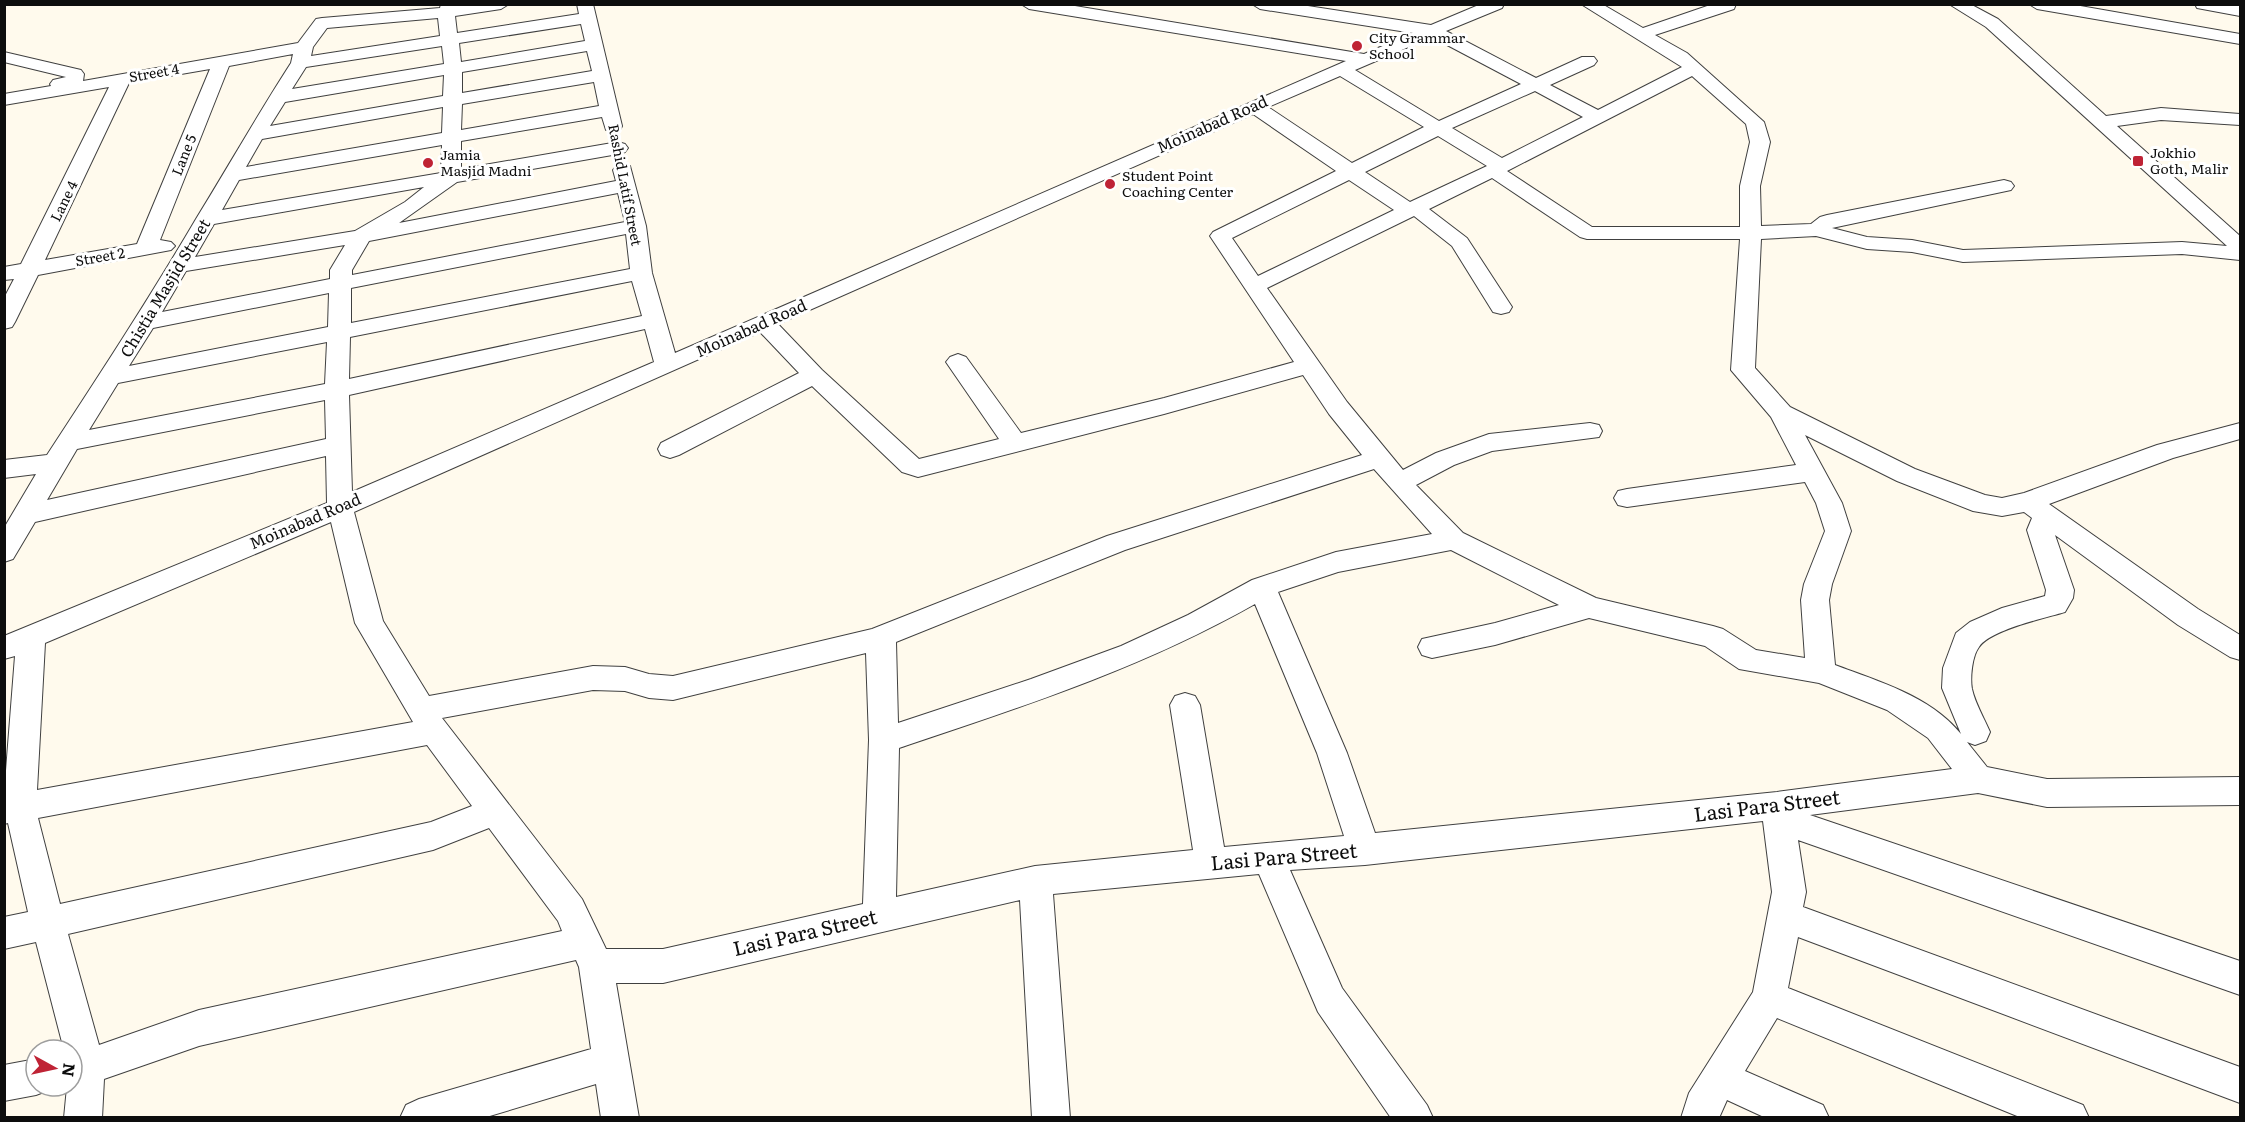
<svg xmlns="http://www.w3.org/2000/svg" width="2245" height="1122" font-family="Literata,serif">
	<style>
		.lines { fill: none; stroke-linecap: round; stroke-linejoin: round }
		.street-casing { stroke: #404040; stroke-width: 2 }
		.street { fill: #fff; fill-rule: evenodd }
		.poi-dot { fill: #bf2335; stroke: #fff; stroke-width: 2 }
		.labels { text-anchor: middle; stroke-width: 6; stroke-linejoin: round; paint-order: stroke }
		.far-poi-label { font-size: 14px; fill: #0d0d0d; stroke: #fff; text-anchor: start }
		.far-street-label { font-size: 14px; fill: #0d0d0d; stroke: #fff }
		.street-label { font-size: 16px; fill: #0d0d0d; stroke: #fff }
		.near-street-label { font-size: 20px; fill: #0d0d0d; stroke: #fff }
	</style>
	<rect width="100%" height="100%" fill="#fffaed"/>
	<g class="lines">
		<g class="street-casing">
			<path id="street" d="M441,4H509L501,9L455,16L457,33L579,14L577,4H593L622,126L620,130H606L602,117L461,141V169L618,142L625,144L628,148L625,152L618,154L457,182L399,223L616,181L613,170L616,166H630L646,226L652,273L675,353L1346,61L1029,9L1021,4H1063L1364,54L1413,33L1260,9L1252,4H1295L1431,25L1481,4H1504L1502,8L1446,31L1536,78L1582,57H1594L1597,61L1594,65L1550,85L1598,110L1682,67L1581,4H1602L1643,28L1713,4H1736L1734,9L1655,35L1687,53L1764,122L1770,142L1760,186L1761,226L1811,224L1820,217L1827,215L2004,180L2011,182L2014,186L2011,190L1832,228L1867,237L1912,240L1963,250L2182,242L2227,246L1986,27L1949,4H1970L1998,19L2106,116L2161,108L2240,114V125L2161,120L2117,126L2240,236V260L2182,254L1963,262L1912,252L1867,249L1816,236L1761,239L1755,368L1790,407L1915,469L1985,495L2002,498L2024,493L2157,445L2240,423V439L2173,458L2049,504L2198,609L2240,635V660L2230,657L2178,625L2055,535L2074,590L2073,598L2065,612C2045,618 1990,630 1979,647C1972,656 1970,678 1972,689C1975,703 1984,718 1990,732L1986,741L1975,745L1967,742L1987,767L2047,779L2240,777V805L2047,807L1978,793L1810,815L2240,961V995L1798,840L1806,892L1803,907L2240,1067V1103L1798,937L1788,988L2083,1105L2089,1118H2022L1777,1018L1745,1071L1823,1105L1829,1118H1766L1727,1100L1719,1118H1681L1689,1093L1753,992L1772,892L1763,821L1365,865L1290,870L1342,988L1427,1105L1433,1118H1391L1318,1012L1259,874L1053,894L1070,1118H1032L1020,900L663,983H616L639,1118H601L596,1084L483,1118H400L406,1105L419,1099L591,1049L579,967L576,960L199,1046L104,1079L102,1118H64L67,1087L64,1086H72V1050H64L36,942L4,949V917L28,912L8,823L4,824V796L15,656L4,659V636L327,503L326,456L35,522L13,559L4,562V528L36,474L4,478V460L47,455C98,377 149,299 196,219C228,167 258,114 291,63L293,54L229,66L160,240L171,242L175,246L171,250L38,275L15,322L12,327L4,329V298L14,279L4,280V267L21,264L109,87L4,105V94L51,86L50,84L53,80L66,77L4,62V52L81,70L84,74L83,81L298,43L316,19L322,18L440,8ZM438,18L440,36L311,56L313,47L327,28ZM581,24L585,41L461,62L459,43ZM1432,37L1521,84L1439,121L1355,70ZM442,46L444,64L292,89L306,67ZM587,51L592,71L462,93V72ZM210,69L137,244L45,260L129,83ZM444,75L443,96L270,126L285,102ZM1340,76L1424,127L1352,163L1268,107ZM1692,76L1746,124L1750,142L1740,186V227H1592L1507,171ZM594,82L599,106L461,130L462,104ZM1535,91L1583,117L1502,158L1452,128ZM443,107L442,133L246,167L262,139ZM1253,114L1336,171L1213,232L1210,236L1294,362L1164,398L1021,433L966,357L958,354L950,357L946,362L999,439L919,459L822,370L778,324ZM1438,136L1487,166L1410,202L1365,172ZM442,145L441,173L222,210L239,180ZM1492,178L1580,237L1587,239H1740L1731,370L1771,417L1796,465L1627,489L1618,491L1614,498L1618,505L1627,507L1805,482L1816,503L1825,531L1804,584L1801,600L1805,658L1756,650L1723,629L1713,626L1596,598L1463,533L1416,485L1454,465L1492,451L1599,437L1602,431L1599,425L1590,423L1489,434L1436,453L1403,470L1347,402L1267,288L1414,216L1452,246L1493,312L1501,314L1509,312L1512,307L1467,238L1429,209ZM1349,180L1394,210L1258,276L1232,238ZM424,187L405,202L355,231L195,257L214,224ZM618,193L625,222L352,275V270L369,241ZM626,234L630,269L351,323V288ZM345,245L330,270V279L162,312L186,271ZM632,281L642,316L349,379L350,337ZM329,293L328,327L129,366L153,328ZM645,329L654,362L352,492L349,395ZM760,332L799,373L661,443L658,449L661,455L670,458L679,455L812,386L902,472L918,477L1164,414L1303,375L1329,414L1362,455L1107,536L872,629L673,676L649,674L625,667L593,666L429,696L383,621L354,512ZM327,342L325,384L89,430L118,383ZM325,400L326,439L47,500L77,449ZM1805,435L1897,481L1973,511L2002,516L2024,512L2032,518L2027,530L2046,590L2045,596L2002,608L1970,622L1956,633L1943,668L1942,688L1961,734C1930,696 1880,682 1835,665L1829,600L1832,584L1851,531L1842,503ZM1374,469L1432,534L1336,552L1252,580L1188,615L1121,646L1031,679L898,723L896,642L1125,550ZM331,522L355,623L413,722L37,790L45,643ZM1451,550L1559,605L1495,623L1422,639L1418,647L1422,655L1432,658L1495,645L1589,618L1705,646L1739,669L1819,683L1887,710L1928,738L1952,769L1777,792L1375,833L1347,753L1278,592L1338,572ZM1255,604L1317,753L1344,836L1224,847L1200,705L1195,696L1185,693L1175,696L1170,705L1193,850L1035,866L896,897L899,748C1024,706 1140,669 1255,604ZM866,653L869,740L863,904L663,949H606L582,899L442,718L593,690L625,691L649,698L673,700ZM427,745L472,806L431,822L60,904L38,818ZM489,828L558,921L562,931L199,1010L99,1045L68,934L433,850Z
				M2029,4H2069L2240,34V44L2037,9Z
				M2195,4L2240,6V16L2197,8Z
				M36,1059V1086H51L49,1090L36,1095L4,1101V1065Z"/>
		</g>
		<use href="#street" class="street"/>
	</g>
	<g class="poi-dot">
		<circle cx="1357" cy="46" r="6"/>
		<rect x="2132" y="155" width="12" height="12" rx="3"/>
		<circle cx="428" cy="163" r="6"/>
		<circle cx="1110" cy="184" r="6"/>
	</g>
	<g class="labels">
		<g class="far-poi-label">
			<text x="1369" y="43">City Grammar<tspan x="1369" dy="16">School</tspan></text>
			<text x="2150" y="158">Jokhio<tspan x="2150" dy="16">Goth, Malir</tspan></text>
			<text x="440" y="160">Jamia<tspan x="440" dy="16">Masjid Madni</tspan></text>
			<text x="1122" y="181">Student Point<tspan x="1122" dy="16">Coaching Center</tspan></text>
		</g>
		<g class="far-street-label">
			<text transform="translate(154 73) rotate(-10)" y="5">Street 4</text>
			<text transform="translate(184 155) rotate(-68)" y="5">Lane 5</text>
			<text transform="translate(625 185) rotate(79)" y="5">Rashid Latif Street</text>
			<text transform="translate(64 201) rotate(-64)" y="5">Lane 4</text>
			<text transform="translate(100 257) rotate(-10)" y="5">Street 2</text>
		</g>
		<g class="street-label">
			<text transform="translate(1212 124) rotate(-24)" y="6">Moinabad Road</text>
			<text transform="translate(165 288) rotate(-59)" y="6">Chistia Masjid Street</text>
			<text transform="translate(751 328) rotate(-24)" y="6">Moinabad Road</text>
			<text transform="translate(305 521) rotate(-23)" y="6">Moinabad Road</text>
		</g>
		<g class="near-street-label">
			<text transform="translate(1767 806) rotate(-7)" y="7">Lasi Para Street</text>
			<text transform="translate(1284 857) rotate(-5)" y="7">Lasi Para Street</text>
			<text transform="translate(805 933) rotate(-13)" y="7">Lasi Para Street</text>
		</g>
	</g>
	<rect width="2245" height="1122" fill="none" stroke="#0d0d0d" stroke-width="12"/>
	<g transform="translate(54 1068) rotate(98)"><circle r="28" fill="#ffffff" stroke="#9e9e9e" stroke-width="1.5"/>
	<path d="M0-4.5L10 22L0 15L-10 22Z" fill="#bf2335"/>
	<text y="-9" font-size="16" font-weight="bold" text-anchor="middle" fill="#0d0d0d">N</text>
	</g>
</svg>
